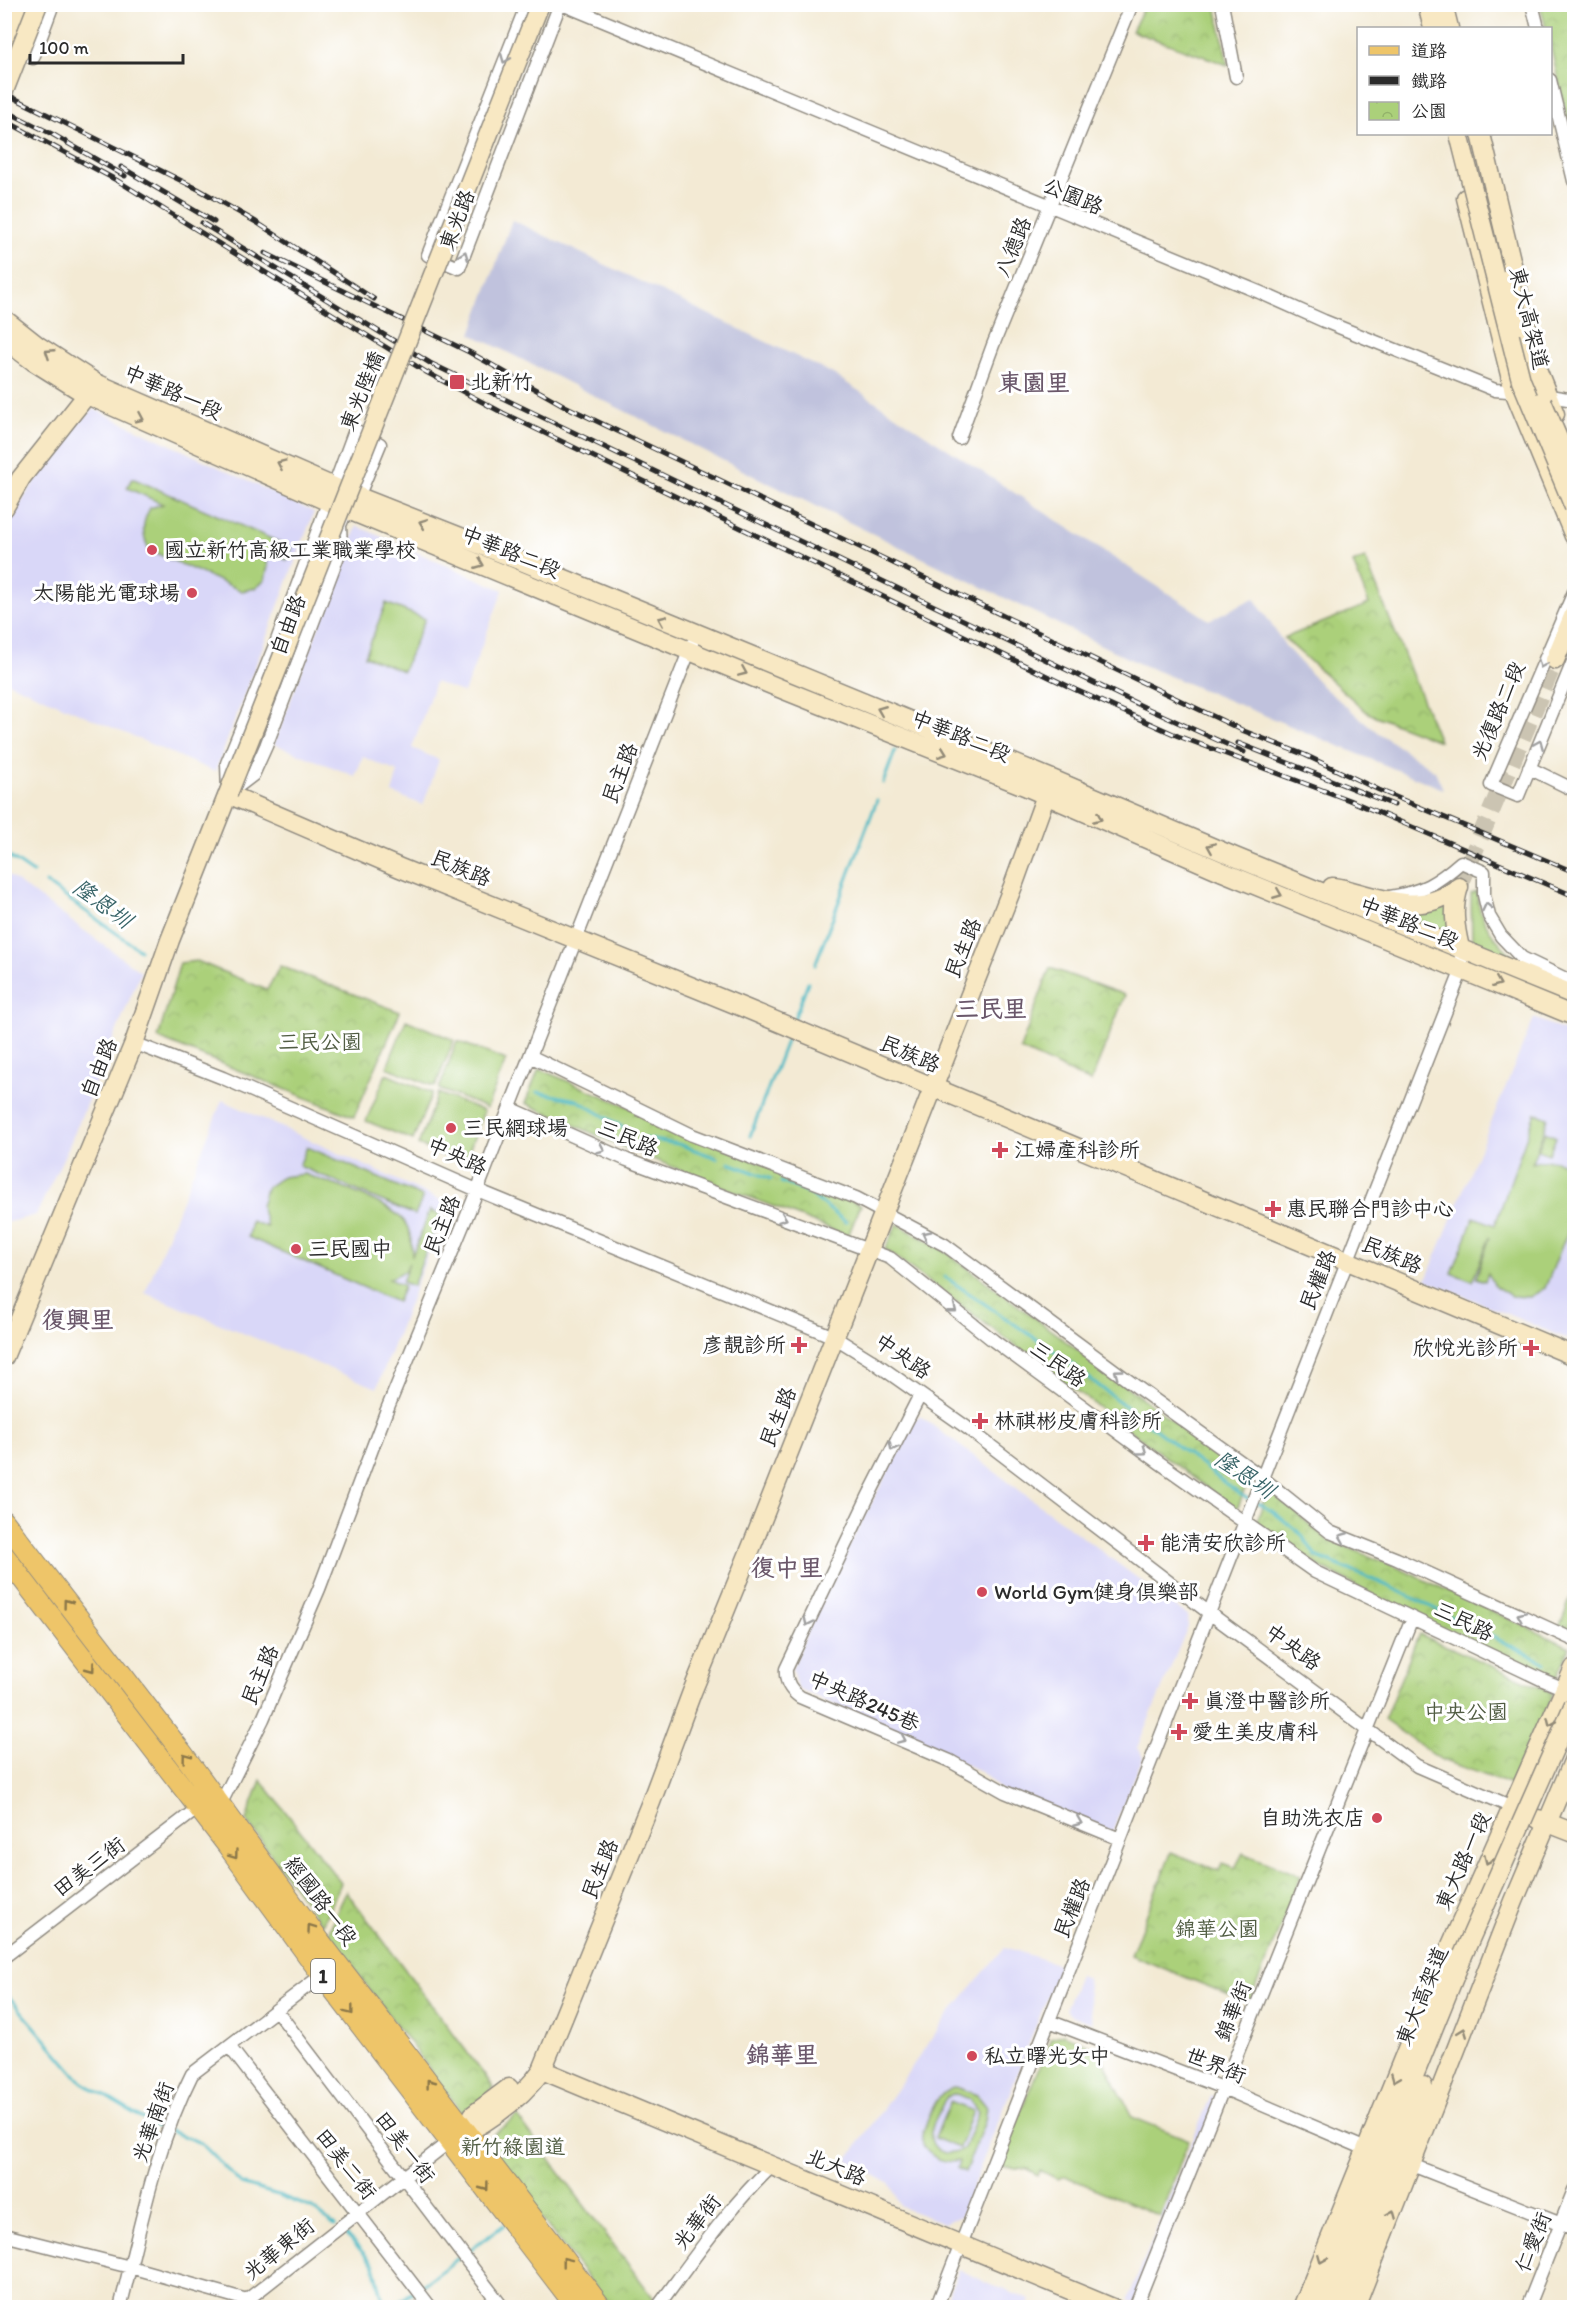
<svg xmlns="http://www.w3.org/2000/svg" width="1579" height="2312" font-family="Itim,'LXGW WenKai TC',sans-serif">
	<style>
		.built { fill: #d9d7f8 }
		.industrial { fill: #c0c2dd }
		.grass { fill: #abd07a; stroke: #6b7e52; stroke-width: 1.5; fill-rule: evenodd }
		.park { fill: url(#park-crowns); stroke: #6b7e52; stroke-width: 1.5 }
		.lines { fill: none; stroke-linecap: round; stroke-linejoin: round }
		.stream { stroke: #4bb9c4; stroke-width: 3 }
		.secondary-tunnel { stroke: #cbc4b2; stroke-width: 18; stroke-dasharray: 18 9; stroke-linecap: butt }
		.street-casing { stroke: #8f8a80; stroke-width: 15 }
		.secondary-casing { stroke: #8f8a80; stroke-width: 21 }
		.primary-casing { stroke: #8f8a80; stroke-width: 22 }
		.street { stroke: #fff; stroke-width: 12 }
		.secondary { stroke: #f8e8c3; stroke-width: 18 }
		.primary { stroke: #eec569; stroke-width: 20 }
		.rail-casing { stroke: #2b2b2b; stroke-width: 5 }
		.rail { stroke: #fff; stroke-width: 3; stroke-dasharray: 9; stroke-linecap: butt }
		.secondary-bridge-casing { stroke: #8f8a80; stroke-width: 21; stroke-linecap: butt }
		.secondary-bridge { stroke: #f8e8c3; stroke-width: 18 }
		.oneway { stroke: #a0a0a0 }
		.oneway2 { stroke: #928a77 }
		.oneway3 { stroke: #8c784a }
		.poi-dot { fill: #d1495b; stroke: #fff; stroke-width: 2 }
		.labels { text-anchor: middle; stroke-width: 6; stroke-linejoin: round; paint-order: stroke }
		.shield { fill: #fff; stroke: #6b6b6b; stroke-width: 1.5 }
		.shield-label { font-size: 20px; font-weight: bold; fill: #2b2b2b }
		.street-label { font-size: 21px; fill: #2b2b2b; stroke: #fff }
		.poi-label { font-size: 21px; fill: #2b2b2b; stroke: #fff; text-anchor: start }
		.park-label { font-size: 21px; fill: #515d43; stroke: #fff }
		.water-label { font-size: 22px; font-style: italic; fill: #386468; stroke: #fff }
		.quarter-label { font-size: 24px; font-weight: bold; fill: #6b586b; stroke: #fff }
	</style>
	<defs>
		<pattern id="park-crowns" width="20" height="18" patternUnits="userSpaceOnUse" patternTransform="scale(1.5)"><rect width="20" height="18" fill="#abd07a"/><path d="M2 6a3 3 0 1 1 6 0M12 15a3 3 0 1 1 6 0" fill="none" stroke="#93b36a"/></pattern>
	</defs>
	<rect width="100%" height="100%" fill="#fff"/>
	<filter id="ink" filterUnits="userSpaceOnUse"><feTurbulence type="fractalNoise" baseFrequency=".0167" numOctaves="2"/><feDisplacementMap in="SourceGraphic" scale="12" xChannelSelector="R" yChannelSelector="G"/><feConvolveMatrix kernelMatrix="1 2 1 2 8 2 1 2 1" color-interpolation-filters="sRGB"/></filter>
	<filter id="wash" filterUnits="userSpaceOnUse"><feTurbulence type="fractalNoise" baseFrequency=".008" numOctaves="4" result="noise"/><feDisplacementMap in="SourceGraphic" scale="24" xChannelSelector="R" yChannelSelector="G"/><feGaussianBlur stdDeviation="1.35" result="paint"/><feColorMatrix in="noise" values="0 0 0 0 0 0 0 0 0 0 0 0 0 0 0 0 0 1.4 0 .05"/><feComposite in="paint" operator="in"/></filter>
	<g filter="url(#wash)">
		<rect width="100%" height="100%" fill="#f3ead4"/>
		<path class="built" d="M94,409L314,512L215,772L5,681V527L65,435Z
			M357,526L503,590L464,693L435,682L412,748L439,760L423,805L392,793L398,772L363,757L355,776L274,744Z
			M4,872L141,972L69,1146L36,1215L5,1223Z
			M1534,1018L1574,1035V1342L1426,1280Z
			M222,1100L447,1203L377,1388L145,1293Z
			M920,1416L1187,1615L1188,1626L1137,1748L1143,1757L1112,1832L1004,1793L980,1771L797,1688L792,1669L818,1606L915,1419Z
			M1005,1947L1060,1965L961,2216L944,2223L901,2207L890,2184L847,2160L948,2015Z
			M1079,1975L1087,1978L1092,2023L1069,2014L1066,2008Z
			M1211,2095L1224,2100L1142,2307L1128,2300Z
			M959,2269L986,2283L1030,2300L1027,2307L943,2308Z"/>
		<path class="industrial" d="M512,220L833,374L1209,620L1254,598L1286,647L1323,687L1377,732L1435,771L1443,789L1138,663L752,475L471,334Z"/>
		<path class="grass" d="M132,478L292,548L287,560L263,549L268,566L265,580L256,588L242,591L149,550C142,534 141,524 150,508L163,504L127,488Z
			M386,603L425,619L403,671L365,656Z
			M1477,892C1478,923 1498,942 1519,963L1472,941L1471,894Z
			M1380,906L1429,911L1450,906L1453,934Z
			M406,1020L454,1040L435,1087L387,1067Z
			M457,1041L506,1060L487,1108L439,1089Z
			M386,1074L432,1093L413,1140L366,1121Z
			M438,1093L484,1111L464,1164L418,1145Z
			M1535,1113L1548,1118L1532,1163C1548,1158 1563,1158 1574,1173V1216L1545,1288L1530,1297L1511,1296L1495,1286L1488,1273L1485,1281L1476,1278L1490,1237L1472,1281L1452,1273L1474,1217L1495,1225Z
			M1545,1132L1556,1137L1549,1154L1538,1150Z
			M307,1147L423,1197L415,1215L299,1166Z
			M304,1174C328,1183 394,1203 406,1224C412,1234 411,1245 412,1256L430,1210L440,1214L413,1286L402,1282L409,1263L405,1271L389,1279L404,1286L397,1302L248,1237L251,1221L267,1227L261,1206L266,1188L282,1177Z
			M1063,2034L1103,2051L1101,2055L1132,2117L1189,2140L1160,2216L1065,2176L1057,2179L1040,2170L1038,2175L1027,2169L998,2166L1051,2038Z
			M956,2087L977,2095L987,2107L985,2121L965,2172L957,2168L959,2161C944,2164 920,2155 922,2135C923,2131 926,2125 927,2121C934,2105 938,2092 956,2087ZM956,2094L970,2099L978,2113L964,2148C951,2159 928,2152 931,2132C933,2122 940,2111 944,2101L947,2097Z
			M950,2102L973,2111L959,2148L935,2138Z"/>
		<path class="park" d="M1145,5H1216L1228,65L1132,31Z
			M1540,5H1574V151L1551,48L1550,28H1546Z
			M1365,558L1439,741L1368,713L1284,638L1369,604L1353,563Z
			M197,961L267,990L280,966L400,1012L354,1117L158,1038L180,963Z
			M1050,968L1125,995L1091,1082L1020,1049Z
			M539,1069L861,1205L848,1236L630,1150L525,1103Z
			M897,1224L942,1249L1249,1478L1237,1510L885,1249Z
			M1268,1489L1327,1539L1394,1566L1570,1647L1555,1682L1417,1619L1319,1566L1256,1524Z
			M1574,1589V1632L1560,1626Z
			M1419,1634L1553,1693L1514,1786L1440,1759L1384,1720Z
			M261,1780L341,1883L322,1925L246,1820Z
			M1171,1852L1219,1871L1222,1863L1235,1868L1243,1853L1301,1876L1249,2003L1131,1955Z
			M346,1891L494,2088L463,2114L328,1934Z
			M517,2116L655,2300L650,2307H610L483,2143Z"/>
		<g class="lines">
			<path class="stream" d="M883,783L895,751
				M4,853L33,873
				M46,883L140,950
				M815,965L877,800
				M794,1019L808,982
				M537,1092L577,1100L629,1131
				M750,1136L788,1036
				M640,1138L678,1144L717,1158
				M729,1163L771,1179
				M781,1182L807,1192L846,1222
				M945,1277L1054,1351L1239,1494L1251,1500
				M1257,1503L1272,1511L1301,1534L1316,1556L1388,1586L1546,1663
				M4,1991L82,2082L155,2126L164,2129
				M170,2131L201,2143L241,2184L278,2195L312,2208L335,2226
				M340,2230L350,2238L374,2265L385,2308
				M466,2253L504,2225
				M420,2287L460,2257
				M391,2308L414,2291"/>
		</g>
	</g>
	<g filter="url(#ink)">
		<g class="lines">
			<path class="secondary-tunnel" d="M1459,887L1555,660"/>
			<g class="street-casing">
				<path id="street" d="M527,4L428,255L459,268L560,4
					M562,4L1259,292L1324,321L1495,390L1520,392
					M1222,4L1236,77
					M1532,4L1538,28
					M4,46L33,58L53,4
					M1550,80L1574,181
					M1543,395L1574,400
					M355,430L380,444L358,497L347,509L340,525L341,548L266,746L253,775L228,794L227,763L276,643Z
					M959,438L993,345L1132,4
					M1574,592L1491,785L1518,796L1574,659
					M1529,768L1574,790
					M1390,897C1422,892 1437,883 1461,862L1484,872V895L1489,916L1501,936L1522,958L1574,983
					M134,1043L223,1078L477,1190L834,1337L871,1360L966,1427L1208,1612L1417,1766L1512,1807
					M530,1056L692,1135L856,1198L945,1245L1141,1390L1255,1472L1330,1532L1397,1559L1574,1640
					M510,1108L627,1160L890,1258L994,1341L1160,1463L1315,1572L1543,1680L1565,1689
					M920,1395L868,1497L786,1669C785,1681 790,1690 800,1697L950,1761L1005,1792L1120,1839
					M4,1957L198,1808L220,1805L263,1719L319,1589L386,1412L473,1201L692,644
					M277,2011L503,2308
					M1049,2021L1223,2088L1366,2149
					M229,2046L431,2308
					M1412,2165L1574,2229
					M4,2235L130,2267L247,2300
					M247,2300L450,2141
					M120,2308C140,2229 155,2147 192,2074L322,1975
					M657,2308C694,2258 728,2208 773,2165
					M936,2308L1459,977L1462,969L1460,948
					M1135,2308L1412,1618
					M1527,2308L1574,2190"/>
			</g>
			<g class="secondary-casing">
				<path id="secondary" d="M1427,4L1433,28
					M1443,4L1449,28
					M4,39L18,4
					M1481,134L1537,369L1555,414
					M1466,198L1514,391L1574,536
					M4,319L37,345L96,383L334,487L521,561L1052,779L1235,857L1574,995
					M4,339L33,361L87,395L329,502L784,690L1027,787L1223,872L1574,1016
					M4,508L21,478L93,387
					M1555,660L1574,614
					M1332,887C1340,887 1347,890 1355,892C1393,902 1426,914 1459,887
					M1459,887C1452,908 1455,927 1460,948
					M4,1357L134,1043L170,940L228,794L400,868L747,1009L1574,1356
					M1538,1819L1574,1833
					M542,2070L1113,2308
					M465,2130L473,2115L509,2088
					M454,2138C465,2130 474,2129 483,2123C505,2109 527,2091 542,2070L651,1802L692,1692L753,1543L1013,886L1050,784
					M1302,2308L1428,1997L1574,1668
					M1320,2308L1463,1955
					M1336,2308L1423,2086
					M1355,2308L1514,1901L1574,1759"/>
			</g>
			<g class="primary-casing">
				<path id="primary" d="M4,1521L181,1751L320,1941L602,2308
					M4,1555L227,1845L322,1975L577,2308"/>
			</g>
			<use href="#street" class="street"/>
			<use href="#secondary" class="secondary"/>
			<use href="#primary" class="primary"/>
			<g class="rail-casing">
				<path id="rail" d="M4,93L198,189L256,222L374,299
					M4,110L52,134L125,176
					M4,120L118,181L426,372L503,413L1076,690L1178,736L1349,800L1574,896
					M121,167L214,222
					M202,223L430,363L1144,707L1244,752
					M265,253L469,352L565,406L1244,731L1305,755L1379,790L1574,872
					M1238,743L1394,805"/>
			</g>
			<use href="#rail" class="rail"/>
			<g class="secondary-bridge-casing">
				<path id="secondary-bridge" d="M4,91L38,4
					M1459,134L1521,380L1574,507
					M1509,278L1520,325
					M1542,401L1570,466
					M228,794L540,4
					M1463,1955L1574,1704"/>
			</g>
			<use href="#secondary-bridge" class="secondary-bridge"/>
		</g>
		<defs><path id="oneway-chevron" d="M-2-3.5L2.5 0L-2 3.5" fill="none" stroke-width="1.6" stroke-linecap="round" stroke-linejoin="round" transform="scale(1.5)"/></defs>
		<g class="oneway">
			<use href="#oneway-chevron" transform="translate(505 59) rotate(112)"/>
			<use href="#oneway-chevron" transform="translate(464 255) rotate(-69)"/>
			<use href="#oneway-chevron" transform="translate(1542 664) rotate(113)"/>
			<use href="#oneway-chevron" transform="translate(1539 744) rotate(-67)"/>
			<use href="#oneway-chevron" transform="translate(1487 907) rotate(-103)"/>
			<use href="#oneway-chevron" transform="translate(601 1149) rotate(24)"/>
			<use href="#oneway-chevron" transform="translate(783 1218) rotate(20)"/>
			<use href="#oneway-chevron" transform="translate(926 1235) rotate(-153)"/>
			<use href="#oneway-chevron" transform="translate(953 1309) rotate(38)"/>
			<use href="#oneway-chevron" transform="translate(1118 1373) rotate(-144)"/>
			<use href="#oneway-chevron" transform="translate(893 1447) rotate(117)"/>
			<use href="#oneway-chevron" transform="translate(1143 1451) rotate(36)"/>
			<use href="#oneway-chevron" transform="translate(1343 1537) rotate(-158)"/>
			<use href="#oneway-chevron" transform="translate(1521 1616) rotate(-156)"/>
			<use href="#oneway-chevron" transform="translate(808 1622) rotate(115)"/>
			<use href="#oneway-chevron" transform="translate(902 1739) rotate(23)"/>
			<use href="#oneway-chevron" transform="translate(1078 1822) rotate(22)"/>
		</g>
		<g class="oneway2">
			<use href="#oneway-chevron" transform="translate(49 353) rotate(-147)"/>
			<use href="#oneway-chevron" transform="translate(140 418) rotate(24)"/>
			<use href="#oneway-chevron" transform="translate(281 464) rotate(-156)"/>
			<use href="#oneway-chevron" transform="translate(423 523) rotate(-159)"/>
			<use href="#oneway-chevron" transform="translate(480 564) rotate(22)"/>
			<use href="#oneway-chevron" transform="translate(662 620) rotate(-157)"/>
			<use href="#oneway-chevron" transform="translate(743 672) rotate(23)"/>
			<use href="#oneway-chevron" transform="translate(881 710) rotate(-158)"/>
			<use href="#oneway-chevron" transform="translate(943 753) rotate(21)"/>
			<use href="#oneway-chevron" transform="translate(1098 818) rotate(23)"/>
			<use href="#oneway-chevron" transform="translate(1211 847) rotate(-157)"/>
			<use href="#oneway-chevron" transform="translate(1278 894) rotate(22)"/>
			<use href="#oneway-chevron" transform="translate(1497 983) rotate(22)"/>
			<use href="#oneway-chevron" transform="translate(1551 1722) rotate(114)"/>
			<use href="#oneway-chevron" transform="translate(1488 1860) rotate(114)"/>
			<use href="#oneway-chevron" transform="translate(1463 2032) rotate(-69)"/>
			<use href="#oneway-chevron" transform="translate(1395 2078) rotate(112)"/>
			<use href="#oneway-chevron" transform="translate(1392 2214) rotate(-68)"/>
			<use href="#oneway-chevron" transform="translate(1322 2259) rotate(112)"/>
		</g>
		<g class="oneway3">
			<use href="#oneway-chevron" transform="translate(67 1603) rotate(-127)"/>
			<use href="#oneway-chevron" transform="translate(91 1668) rotate(53)"/>
			<use href="#oneway-chevron" transform="translate(186 1757) rotate(-127)"/>
			<use href="#oneway-chevron" transform="translate(234 1855) rotate(54)"/>
			<use href="#oneway-chevron" transform="translate(311 1928) rotate(-126)"/>
			<use href="#oneway-chevron" transform="translate(350 2011) rotate(52)"/>
			<use href="#oneway-chevron" transform="translate(430 2083) rotate(-127)"/>
			<use href="#oneway-chevron" transform="translate(485 2187) rotate(53)"/>
			<use href="#oneway-chevron" transform="translate(566 2261) rotate(-128)"/>
		</g>
	</g>
	<g class="poi-dot">
		<rect x="449" y="374" width="16" height="16" rx="3"/>
		<circle cx="152" cy="550" r="6"/>
		<circle cx="192" cy="593" r="6"/>
		<circle cx="451" cy="1128" r="6"/>
		<path d="M997 1141h6v6h6v6h-6v6h-6v-6h-6v-6h6z"/>
		<path d="M1270 1200h6v6h6v6h-6v6h-6v-6h-6v-6h6z"/>
		<circle cx="296" cy="1249" r="6"/>
		<path d="M796 1336h6v6h6v6h-6v6h-6v-6h-6v-6h6z"/>
		<path d="M1528 1339h6v6h6v6h-6v6h-6v-6h-6v-6h6z"/>
		<path d="M977 1412h6v6h6v6h-6v6h-6v-6h-6v-6h6z"/>
		<path d="M1143 1534h6v6h6v6h-6v6h-6v-6h-6v-6h6z"/>
		<circle cx="982" cy="1592" r="6"/>
		<path d="M1187 1692h6v6h6v6h-6v6h-6v-6h-6v-6h6z"/>
		<path d="M1176 1723h6v6h6v6h-6v6h-6v-6h-6v-6h6z"/>
		<circle cx="1377" cy="1818" r="6"/>
		<circle cx="972" cy="2056" r="6"/>
	</g>
	<g class="labels">
		<rect class="shield" x="311" y="1959" width="24" height="34" rx="4.5"/>
		<g class="shield-label">
			<text x="323" y="1983">1</text>
		</g>
		<g class="street-label">
			<text transform="translate(1073 196) rotate(23)" y="7">公園路</text>
			<text transform="translate(457 220) rotate(-69)" y="7">東光路</text>
			<text transform="translate(1013 247) rotate(-68)" y="7">八德路</text>
			<text transform="translate(1529 318) rotate(76)" y="7">東大高架道</text>
			<text transform="translate(362 391) rotate(-68)" y="7">東光陸橋</text>
			<text transform="translate(173 392) rotate(24)" y="7">中華路一段</text>
			<text transform="translate(511 552) rotate(22)" y="7">中華路二段</text>
			<text transform="translate(288 625) rotate(-69)" y="7">自由路</text>
			<text transform="translate(1498 711) rotate(-67)" y="7">光復路二段</text>
			<text transform="translate(961 736) rotate(22)" y="7">中華路二段</text>
			<text transform="translate(620 773) rotate(-69)" y="7">民主路</text>
			<text transform="translate(461 868) rotate(22)" y="7">民族路</text>
			<text transform="translate(1409 923) rotate(22)" y="7">中華路二段</text>
			<text transform="translate(963 948) rotate(-68)" y="7">民生路</text>
			<text transform="translate(910 1054) rotate(23)" y="7">民族路</text>
			<text transform="translate(99 1068) rotate(-68)" y="7">自由路</text>
			<text transform="translate(628 1138) rotate(23)" y="7">三民路</text>
			<text transform="translate(457 1156) rotate(24)" y="7">中央路</text>
			<text transform="translate(442 1225) rotate(-68)" y="7">民主路</text>
			<text transform="translate(1392 1255) rotate(23)" y="7">民族路</text>
			<text transform="translate(1318 1280) rotate(-68)" y="7">民權路</text>
			<text transform="translate(903 1356) rotate(35)" y="7">中央路</text>
			<text transform="translate(1058 1364) rotate(36)" y="7">三民路</text>
			<text transform="translate(778 1417) rotate(-68)" y="7">民生路</text>
			<text transform="translate(1464 1621) rotate(26)" y="7">三民路</text>
			<text transform="translate(1293 1647) rotate(36)" y="7">中央路</text>
			<text transform="translate(260 1675) rotate(-67)" y="7">民主路</text>
			<text transform="translate(864 1701) rotate(24)" y="7">中央路245巷</text>
			<text transform="translate(1463 1861) rotate(-66)" y="7">東大路一段</text>
			<text transform="translate(89 1867) rotate(-37)" y="7">田美三街</text>
			<text transform="translate(600 1869) rotate(-68)" y="7">民生路</text>
			<text transform="translate(321 1901) rotate(53)" y="7">經國路一段</text>
			<text transform="translate(1072 1908) rotate(-68)" y="7">民權路</text>
			<text transform="translate(1422 1996) rotate(-68)" y="7">東大高架道</text>
			<text transform="translate(1233 2011) rotate(-68)" y="7">錦華街</text>
			<text transform="translate(1216 2065) rotate(22)" y="7">世界街</text>
			<text transform="translate(153 2122) rotate(-70)" y="7">光華南街</text>
			<text transform="translate(405 2147) rotate(53)" y="7">田美一街</text>
			<text transform="translate(346 2164) rotate(52)" y="7">田美二街</text>
			<text transform="translate(836 2167) rotate(23)" y="7">北大路</text>
			<text transform="translate(697 2222) rotate(-52)" y="7">光華街</text>
			<text transform="translate(1533 2242) rotate(-68)" y="7">仁愛街</text>
			<text transform="translate(279 2249) rotate(-39)" y="7">光華東街</text>
		</g>
		<g class="poi-label">
			<text x="470" y="389">北新竹</text>
			<text x="164" y="557">國立新竹高級工業職業學校</text>
			<text x="180" y="600" text-anchor="end">太陽能光電球場</text>
			<text x="463" y="1135">三民網球場</text>
			<text x="1014" y="1157">江婦產科診所</text>
			<text x="1286" y="1216">惠民聯合門診中心</text>
			<text x="308" y="1256">三民國中</text>
			<text x="786" y="1352" text-anchor="end">彥靚診所</text>
			<text x="1518" y="1355" text-anchor="end">欣悅光診所</text>
			<text x="994" y="1428">林祺彬皮膚科診所</text>
			<text x="1160" y="1550">能清安欣診所</text>
			<text x="994" y="1599">World Gym健身俱樂部</text>
			<text x="1204" y="1708">真澄中醫診所</text>
			<text x="1192" y="1739">愛生美皮膚科</text>
			<text x="1365" y="1825" text-anchor="end">自助洗衣店</text>
			<text x="984" y="2063">私立曙光女中</text>
		</g>
		<g class="park-label">
			<text x="320" y="1049">三民公園</text>
			<text x="1466" y="1719">中央公園</text>
			<text x="1217" y="1936">錦華公園</text>
			<text x="513" y="2154">新竹綠園道</text>
		</g>
		<g class="water-label">
			<text transform="translate(103 903) rotate(36)" y="8">隆恩圳</text>
			<text transform="translate(1245 1474) rotate(34)" y="8">隆恩圳</text>
		</g>
		<g class="quarter-label">
			<text x="1034" y="391">東園里</text>
			<text x="991" y="1017">三民里</text>
			<text x="78" y="1328">復興里</text>
			<text x="787" y="1576">復中里</text>
			<text x="782" y="2063">錦華里</text>
		</g>
	</g>
	<rect width="1579" height="2312" fill="none" stroke="#fff" stroke-width="24"/>
	<rect x="1357" y="27" width="195" height="108" fill="#ffffff" stroke="#aaaaaa" stroke-width="1.5"/>
	<rect x="1369" y="46" width="30" height="9" fill="#eec569" stroke="#aaaaaa" stroke-width="1.5"/>
	<text x="1411" y="57" font-size="18" fill="#2b2b2b">道路</text>
	<rect x="1369" y="76" width="30" height="9" fill="#2b2b2b" stroke="#aaaaaa" stroke-width="1.5"/>
	<text x="1411" y="87" font-size="18" fill="#2b2b2b">鐵路</text>
	<rect x="1369" y="102" width="30" height="18" fill="url(#park-crowns)" stroke="#aaaaaa" stroke-width="1.5"/>
	<text x="1411" y="117" font-size="18" fill="#2b2b2b">公園</text>
	<path d="M30 54v9h153v-9" fill="none" stroke="#2b2b2b" stroke-width="3"/>
	<text x="39" y="54" font-size="18" fill="#2b2b2b" stroke="#ffffff" stroke-width="4.5" paint-order="stroke">100 m</text>
</svg>
